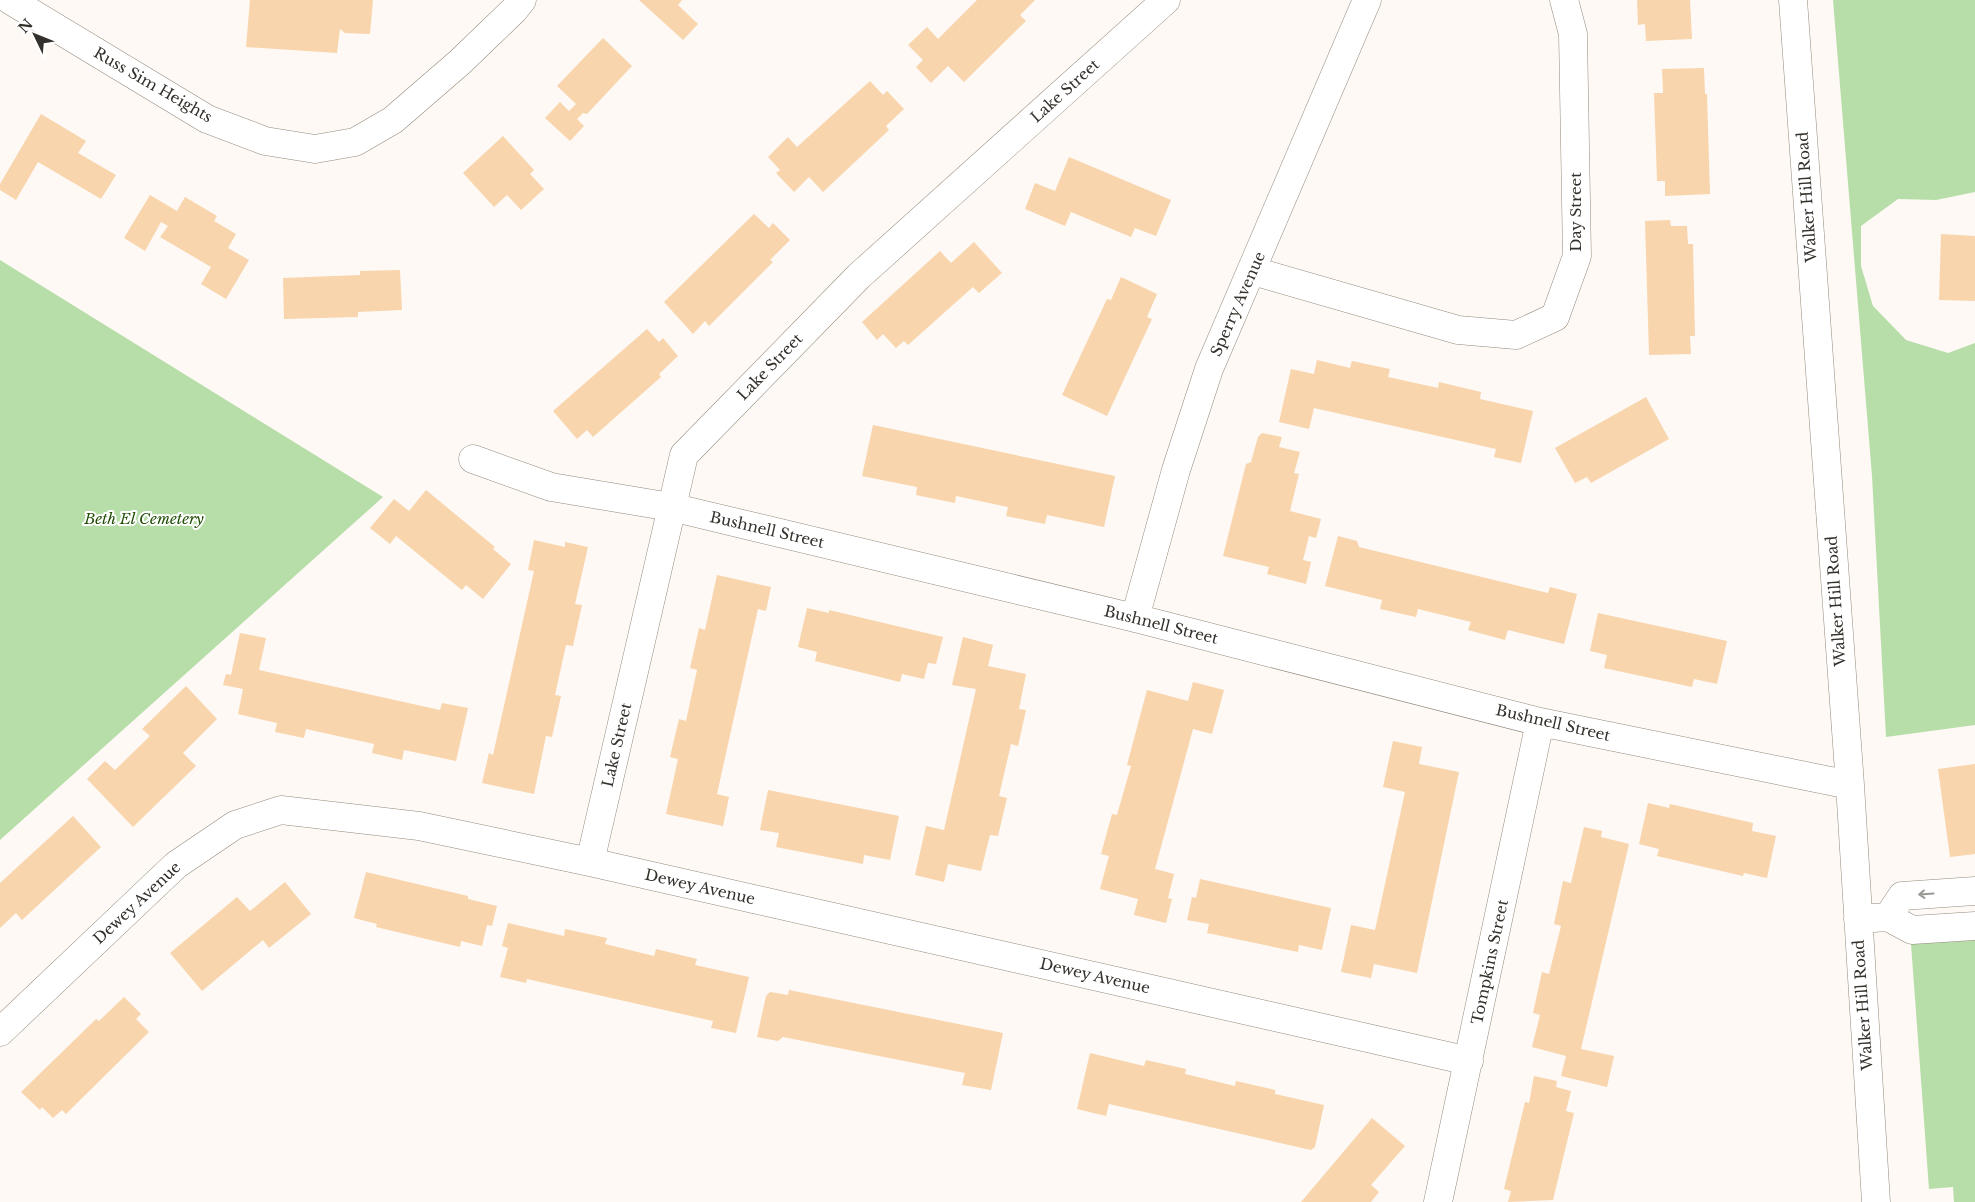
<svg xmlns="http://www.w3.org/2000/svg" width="1975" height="1202" font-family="'Libre Baskerville',serif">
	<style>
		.green { fill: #b7dea9 }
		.building { fill: #f8d5ad }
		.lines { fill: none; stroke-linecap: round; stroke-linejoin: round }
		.minor-casing { stroke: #948a7e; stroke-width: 29 }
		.minor { stroke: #fff; stroke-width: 28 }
		.oneway { stroke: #9a9895 }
		.labels { text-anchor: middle; stroke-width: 4; stroke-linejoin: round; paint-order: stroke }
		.street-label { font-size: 15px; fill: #34302b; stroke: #fff }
		.park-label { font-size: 15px; font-style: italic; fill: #204e04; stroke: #fff }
	</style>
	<rect width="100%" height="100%" fill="#fef9f4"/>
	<path class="green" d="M1833,0H1975V192L1936,200L1898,199L1861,226V266L1873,306L1906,340L1948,353L1975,343V725L1886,737L1872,476Z
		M0,260L383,497L0,840Z
		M1975,939V1202H1954L1953,1187L1929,1189L1911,944Z"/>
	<path class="building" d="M250,0H373L370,34L345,33L340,29L337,53L246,47Z
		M639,0H682L678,5L698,24L683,40Z
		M977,0H1035L1020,15L1026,21L964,82L948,66L931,83L916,67L923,60L908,45L927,27L938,39Z
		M1637,0H1690L1692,39L1646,41L1645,24L1638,25Z
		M603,38L632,66L587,114L583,113L577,119L584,126L570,141L545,118L560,102L569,111L576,104L557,86Z
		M1704,68L1705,94H1707L1710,194L1665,196V181H1657L1654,93H1663L1662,69Z
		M870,81L883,95L887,91L904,109L886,126L889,130L823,192L809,177L794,192L776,173L780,170L768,157L788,137L797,147Z
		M41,114L86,141L78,153L116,175L101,199L38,162L16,200L0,190V184Z
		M503,136L534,170L530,174L544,189L521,210L507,195L494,207L463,173Z
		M1069,157L1171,200L1156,236L1135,228L1131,237L1071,212L1065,226L1025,209L1035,183L1055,191Z
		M150,195L177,211L185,197L217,216L214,221L236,234L228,248L249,260L226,299L201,284L211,267L160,237L168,226L161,222L145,251L124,238Z
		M754,214L769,228L773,223L790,240L770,260L773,262L709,326L705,321L693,334L664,302Z
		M1670,220L1671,226H1687L1688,244H1693L1695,336H1690L1691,354L1649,355L1645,221Z
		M1941,234L1975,236V301L1939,300Z
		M974,242L1002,273L979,293L973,287L908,345L904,341L896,348L883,334L877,340L862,322L940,251L951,263Z
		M400,270L402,310L358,312V317L284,319L283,278L360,275V271Z
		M1121,277L1157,294L1147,317L1152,319L1107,416L1062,395L1107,299L1111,300Z
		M647,329L659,342L663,338L678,356L659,374L661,377L593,437L587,430L577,439L553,411Z
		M1317,360L1350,368L1352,361L1390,369L1388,377L1438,388L1439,382L1481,392L1480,399L1533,411L1521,463L1494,457L1496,449L1314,408L1309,429L1279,422L1291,369L1314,374Z
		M1646,397L1669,439L1591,483L1587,477L1575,483L1555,448Z
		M873,425L1115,476L1104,527L1047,515L1045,524L1006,516L1008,507L956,496L955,503L916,495L917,487L862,476Z
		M1262,433L1282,437L1279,447L1300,452L1294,473L1299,474L1290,511L1321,519L1316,538L1309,536L1303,560L1311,562L1306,584L1267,574L1269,567L1223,556L1246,464L1251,462L1258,437Z
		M426,490L495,547L493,549L511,564L483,599L466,585L462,590L396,536L390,544L370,528L394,499L409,511Z
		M1338,536L1357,541L1359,547L1548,593L1550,587L1577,594L1564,644L1508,630L1505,640L1468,630L1471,622L1418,609L1416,617L1380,609L1382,600L1325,586Z
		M534,540L565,547V542L588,547L575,604L582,605L573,646L566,645L555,695L561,696L552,737L546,736L534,794L482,783L489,753L493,755L534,571L528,570Z
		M717,575L771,587L766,611L758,609L717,794L729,797L723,826L666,814L678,759L670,757L679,719L686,721L697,670L690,668L699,628L705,630Z
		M807,608L829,613V610L943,637L936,664L928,663L924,679L902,674L900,682L815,661L817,652L798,647Z
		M1598,613L1727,641L1717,684L1694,679L1692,687L1604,668L1607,655L1590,651Z
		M240,633L266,638L259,670L440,710L442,703L468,708L456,761L404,750L402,760L372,753L374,744L306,729L304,738L275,732L277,723L238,714L243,689L223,685L226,674L231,675Z
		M963,637L993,645L988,666L1026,674L1019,709L1026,710L1018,746L1011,744L999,796L1007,798L998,836L990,835L981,871L948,864L944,882L915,875L926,826L944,830L976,689L952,685Z
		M1193,682L1224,690L1212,734L1193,729L1155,869L1174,874L1168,898L1172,899L1166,923L1134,915L1138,899L1100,889L1109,856L1101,854L1112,814L1117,815L1131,766L1127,765L1147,690L1188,701Z
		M186,686L217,719L183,753L196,766L133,827L87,779L105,761L115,770L150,736L142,729Z
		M1393,741L1422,747L1419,764L1459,772L1417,973L1374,964L1371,978L1341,972L1351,925L1375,930L1405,792L1383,787Z
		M1975,764V854L1950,857L1938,769Z
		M768,790L899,816L890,860L864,855L863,864L776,847L779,833L760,830Z
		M1648,803L1669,808L1670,804L1753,823L1752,831L1776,836L1767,878L1744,873L1743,876L1657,856L1659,849L1639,844Z
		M73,816L101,847L22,920L16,913L0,928V883Z
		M1584,827L1602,831L1601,837L1629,844L1581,1049L1614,1056L1607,1087L1561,1076L1566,1056L1532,1047L1540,1015L1533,1013L1542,972L1549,974L1561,926L1554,924L1563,881L1571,883Z
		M366,872L468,896V899L497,906L492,926L487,925L482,946L461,941L460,947L376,927L377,924L354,918Z
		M1200,879L1331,908L1322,950L1299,945L1298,952L1207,933L1209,924L1187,920L1192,897L1196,898Z
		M285,882L311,914L269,948L263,940L202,991L170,953L237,897L250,911Z
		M508,923L564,936L565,929L607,938L605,944L654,956L656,949L697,959L695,965L749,977L736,1033L711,1028L713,1021L527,979L526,983L500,977L508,948L502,946Z
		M789,990L1003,1033L991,1090L962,1085L965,1073L783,1037L778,1041L757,1037L766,996L770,992L788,995Z
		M124,997L141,1014L136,1019L149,1032L66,1114L62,1110L53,1118L42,1107L40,1110L21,1092L96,1019L99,1021Z
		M1090,1053L1144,1066L1146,1060L1186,1069L1185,1074L1235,1086L1236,1081L1275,1090V1094L1324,1105L1315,1147L1311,1150L1109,1104L1106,1116L1077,1109Z
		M1534,1076L1557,1081L1556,1087L1571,1091L1566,1111L1574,1113L1553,1200L1508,1202L1511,1191L1504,1189L1525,1102L1529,1103Z
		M1372,1118L1405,1146L1371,1185L1379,1192L1371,1202H1301Z"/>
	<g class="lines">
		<g class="minor-casing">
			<path id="minor" d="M10,0L207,119L265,141L315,149L355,142L393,120L460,62L514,10L522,0
				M1793,0L1850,785L1876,1202
				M1253,271L1458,330L1516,335L1555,317L1577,256L1573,34L1564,0
				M473,459L551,487L671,507L1135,618L1540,722L1850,785
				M1135,618L1176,470L1209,369L1367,0
				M590,862L684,455L859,276L1166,0
				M1888,917L1902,896L1975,891
				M1858,919L1888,917L1912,930L1975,926
				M0,1032L176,865L235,825L281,810L419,826L590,862L1469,1061
				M1438,1202L1540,722"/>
		</g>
		<use href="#minor" class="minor"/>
	</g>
	<defs><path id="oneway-shaft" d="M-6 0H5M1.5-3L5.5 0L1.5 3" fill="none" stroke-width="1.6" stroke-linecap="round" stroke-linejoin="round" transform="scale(1.25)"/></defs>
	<use class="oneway" href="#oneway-shaft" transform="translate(1926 894) rotate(176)"/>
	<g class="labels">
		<g class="street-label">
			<text transform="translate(153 85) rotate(30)" y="5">Russ Sim Heights</text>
			<text transform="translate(1065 91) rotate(-42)" y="5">Lake Street</text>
			<text transform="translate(1807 197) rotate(-94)" y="5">Walker Hill Road</text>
			<text transform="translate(1576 212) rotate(-90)" y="5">Day Street</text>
			<text transform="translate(1238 304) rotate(-66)" y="5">Sperry Avenue</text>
			<text transform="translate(770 367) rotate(-46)" y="5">Lake Street</text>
			<text transform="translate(767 530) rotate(13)" y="5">Bushnell Street</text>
			<text transform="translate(1836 601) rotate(-94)" y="5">Walker Hill Road</text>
			<text transform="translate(1161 625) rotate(14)" y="5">Bushnell Street</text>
			<text transform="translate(1553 723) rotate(13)" y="5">Bushnell Street</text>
			<text transform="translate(617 745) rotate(-77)" y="5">Lake Street</text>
			<text transform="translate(700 887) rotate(13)" y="5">Dewey Avenue</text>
			<text transform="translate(137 903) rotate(-43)" y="5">Dewey Avenue</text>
			<text transform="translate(1490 962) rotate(-78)" y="5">Tompkins Street</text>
			<text transform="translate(1095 976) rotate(13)" y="5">Dewey Avenue</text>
			<text transform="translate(1863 1005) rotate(-94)" y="5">Walker Hill Road</text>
		</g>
		<g class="park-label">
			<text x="144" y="524">Beth El Cemetery</text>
		</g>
	</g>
	<g transform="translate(35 35) rotate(313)" stroke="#ffffff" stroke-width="4" paint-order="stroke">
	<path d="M0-4L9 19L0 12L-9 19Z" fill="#34302b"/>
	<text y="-8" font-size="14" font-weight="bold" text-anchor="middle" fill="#34302b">N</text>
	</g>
</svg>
